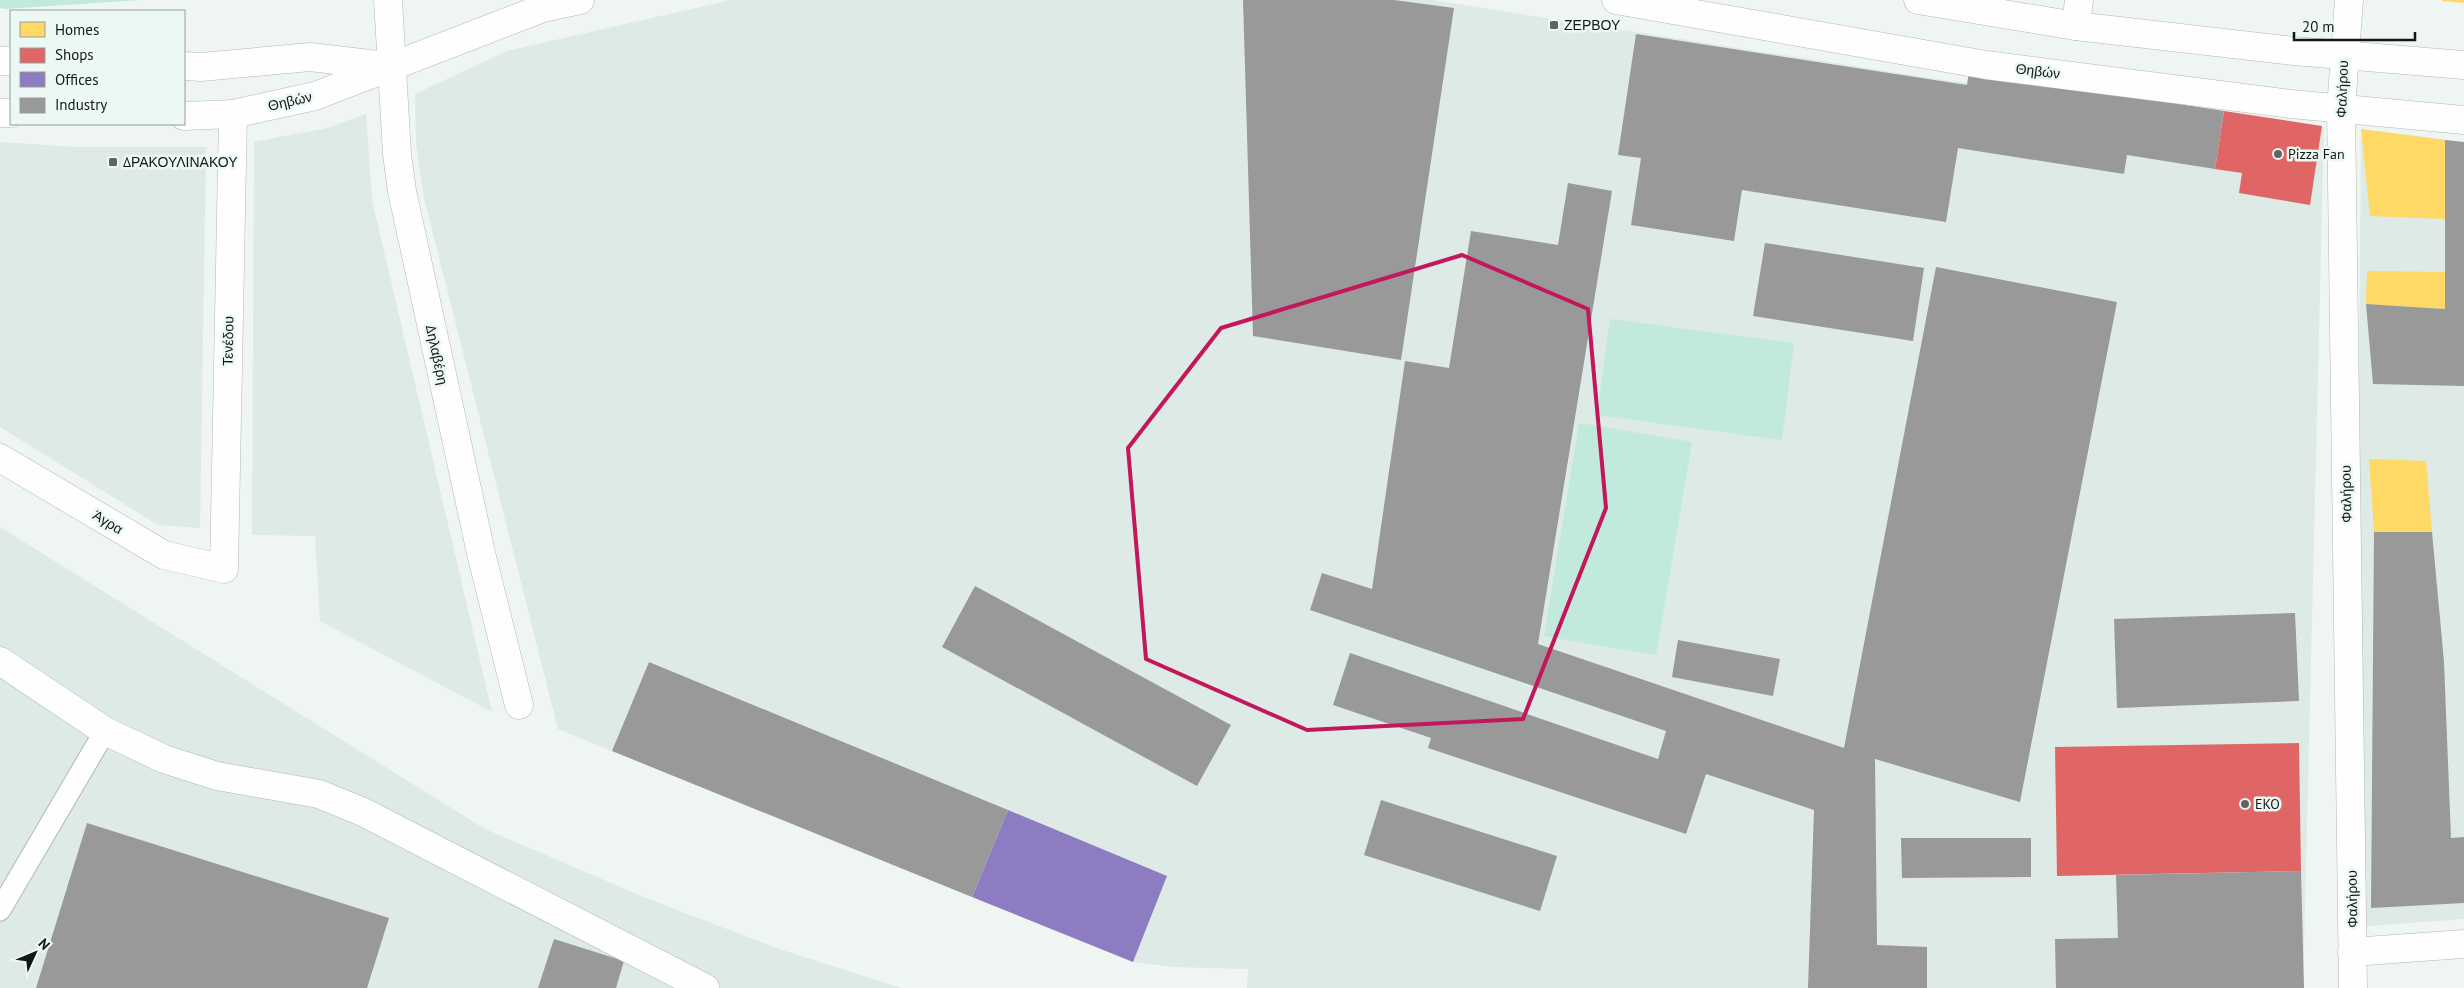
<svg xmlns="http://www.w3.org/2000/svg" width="2464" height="988" font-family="'PT Sans',sans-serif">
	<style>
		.built { fill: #ddeae5 }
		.green { fill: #c1e9dc }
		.homes { fill: #ffd966 }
		.shops { fill: #e06666 }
		.offices { fill: #8e7cc3 }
		.industry { fill: #999 }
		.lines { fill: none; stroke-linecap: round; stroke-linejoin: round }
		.service-casing { stroke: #b2b7b5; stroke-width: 23 }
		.minor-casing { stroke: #b2b7b5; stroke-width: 29 }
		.tertiary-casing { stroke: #b2b7b5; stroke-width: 29 }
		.secondary-casing { stroke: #b2b7b5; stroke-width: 29 }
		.service { stroke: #fdfefd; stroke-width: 21 }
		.minor { stroke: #fdfefd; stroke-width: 28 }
		.tertiary { stroke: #fdfefd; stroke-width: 28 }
		.secondary { stroke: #fdfefd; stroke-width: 28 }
		.marked { fill: none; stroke: #c2185b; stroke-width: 4; stroke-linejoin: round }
		.poi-dot { fill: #606563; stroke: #ecf8f4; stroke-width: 2 }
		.labels { text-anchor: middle; stroke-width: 5; stroke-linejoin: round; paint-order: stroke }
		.poi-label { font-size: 14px; fill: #131716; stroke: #ecf8f4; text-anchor: start }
		.street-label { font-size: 14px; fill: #131716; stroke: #ecf8f4 }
	</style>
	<rect width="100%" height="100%" fill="#eff5f3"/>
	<path class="built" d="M731,0H1432L1950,81L2324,127L2303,988H1247L1248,969L1174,967L1133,962L558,729L424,198L416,144L415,94L507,51Z
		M366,114L372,200L492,712L320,621L315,536L252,535L254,142L327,128Z
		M2361,129L2464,142V919L2355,927Z
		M0,142L77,147H206L200,528L158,525L0,427Z
		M0,527L485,829L646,898L779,949L901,988H0Z"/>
	<path class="green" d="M0,0H141L5,9L0,8Z
		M1610,319L1794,343L1782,440L1597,415Z
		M1579,423L1692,442L1656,655L1544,636Z"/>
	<path class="homes" d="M2442,0H2464V3L2442,1Z
		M2361,129L2445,140V219L2370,216Z
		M2367,271L2445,272V309L2366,304Z
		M2369,459L2426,461L2432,532H2374Z"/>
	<path class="shops" d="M2224,111L2322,126L2310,205L2239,193L2242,173L2215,169Z
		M2299,743L2301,871L2057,876L2055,747Z"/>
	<path class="offices" d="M1008,810L1167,876L1133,962L972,897Z"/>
	<path class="industry" d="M1243,0H1394L1454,8L1401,360L1253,336Z
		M1636,34L1967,85L1969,71L2224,111L2215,169L2127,155L2124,174L1958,148L1946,222L1742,190L1734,241L1631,225L1641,158L1618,155Z
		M2445,140L2464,142V386L2373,384L2366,304L2445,309Z
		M1568,183L1612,191L1538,644L1844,748L1936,267L2117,302L2020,802L1875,759L1877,945L1927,947V988H1808L1814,810L1706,774L1686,834L1428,748L1431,738L1333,705L1350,653L1658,759L1666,731L1310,610L1322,573L1372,589L1405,361L1449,368L1471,231L1558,245Z
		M1765,243L1924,268L1913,341L1753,316Z
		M2374,532H2432L2444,662L2451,838L2464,837V903L2371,908Z
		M975,586L1231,725L1197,786L942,647Z
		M2295,613L2299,701L2117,708L2114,619Z
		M1678,640L1780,659L1773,696L1672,677Z
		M649,662L1008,810L972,897L612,751Z
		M1381,800L1557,856L1540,911L1364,855Z
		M87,823L389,918L367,988H36Z
		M1901,838H2031V877L1902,878Z
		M2301,871L2304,988H2056L2055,939L2118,938L2116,875Z
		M554,939L624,961L616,988H538Z"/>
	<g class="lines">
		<g class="service-casing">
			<path id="service" d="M0,910L105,731"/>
		</g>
		<g class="minor-casing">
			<path id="minor" d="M388,0L397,154L402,191L481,553L519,705
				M2076,26L2079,0
				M0,458L164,555L224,569L233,114
				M0,661L105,731L164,759L217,776L319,794L363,812L705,988"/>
		</g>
		<g class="tertiary-casing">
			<path id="tertiary" d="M2349,0L2341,109L2353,988
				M2352,952L2464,944"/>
		</g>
		<g class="secondary-casing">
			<path id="secondary" d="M1616,0L1986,65L2291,104L2464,120
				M1918,0L2076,26L2294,51L2464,65
				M0,61H11
				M184,66L201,67L310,57L387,66
				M0,113H11
				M184,116L233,114L315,96L543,8L580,0"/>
		</g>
		<use href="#service" class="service"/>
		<use href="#minor" class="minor"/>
		<use href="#tertiary" class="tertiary"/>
		<use href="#secondary" class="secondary"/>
	</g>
	<path class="marked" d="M1462,255L1588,309L1606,508L1523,719L1307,730L1146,659L1128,448L1221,328Z"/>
	<g class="poi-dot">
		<rect x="1549" y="20" width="10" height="10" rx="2.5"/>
		<circle cx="2278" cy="154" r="5"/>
		<rect x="108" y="157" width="10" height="10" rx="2.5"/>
		<circle cx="2245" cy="804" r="5"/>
	</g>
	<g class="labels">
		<g class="poi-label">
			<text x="1564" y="30">ΖΕΡΒΟΥ</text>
			<text x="2288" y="159">Pizza Fan</text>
			<text x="123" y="167">ΔΡΑΚΟΥΛΙΝΑΚΟΥ</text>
			<text x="2255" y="809">EKO</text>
		</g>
		<g class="street-label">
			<text transform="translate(2038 71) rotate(7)" y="5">Θηβών</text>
			<text transform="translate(2342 89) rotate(-88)" y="5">Φαλήρου</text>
			<text transform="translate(290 101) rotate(-13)" y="5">Θηβών</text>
			<text transform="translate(228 341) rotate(-89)" y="5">Τενέδου</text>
			<text transform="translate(437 355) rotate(78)" y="5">Δηλαβέρη</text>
			<text transform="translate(2346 494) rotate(-91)" y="5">Φαλήρου</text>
			<text transform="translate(108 522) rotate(31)" y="5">Άγρα</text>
			<text transform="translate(2352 899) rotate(-91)" y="5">Φαλήρου</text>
		</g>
	</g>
	<rect x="10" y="10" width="175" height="115" fill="#ecf8f4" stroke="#959e9b"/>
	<rect x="20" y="22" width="25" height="15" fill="#ffd966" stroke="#959e9b"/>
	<text x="55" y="35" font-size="15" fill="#131716">Homes</text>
	<rect x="20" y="48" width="25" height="15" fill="#e06666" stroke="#959e9b"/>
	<text x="55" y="60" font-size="15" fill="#131716">Shops</text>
	<rect x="20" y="72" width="25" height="15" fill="#8e7cc3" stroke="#959e9b"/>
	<text x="55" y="85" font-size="15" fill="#131716">Offices</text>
	<rect x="20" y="98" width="25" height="15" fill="#999999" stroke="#959e9b"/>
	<text x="55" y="110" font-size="15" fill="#131716">Industry</text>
	<g transform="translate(35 953) rotate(46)" stroke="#ecf8f4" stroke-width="4" paint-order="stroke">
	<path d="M0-4L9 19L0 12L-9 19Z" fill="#131716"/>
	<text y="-8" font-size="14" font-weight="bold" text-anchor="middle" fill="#131716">N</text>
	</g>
	<path d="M2294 32v8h121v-8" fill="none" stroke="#131716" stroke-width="2.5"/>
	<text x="2302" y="32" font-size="15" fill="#131716" stroke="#ecf8f4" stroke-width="4" paint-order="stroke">20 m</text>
</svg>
